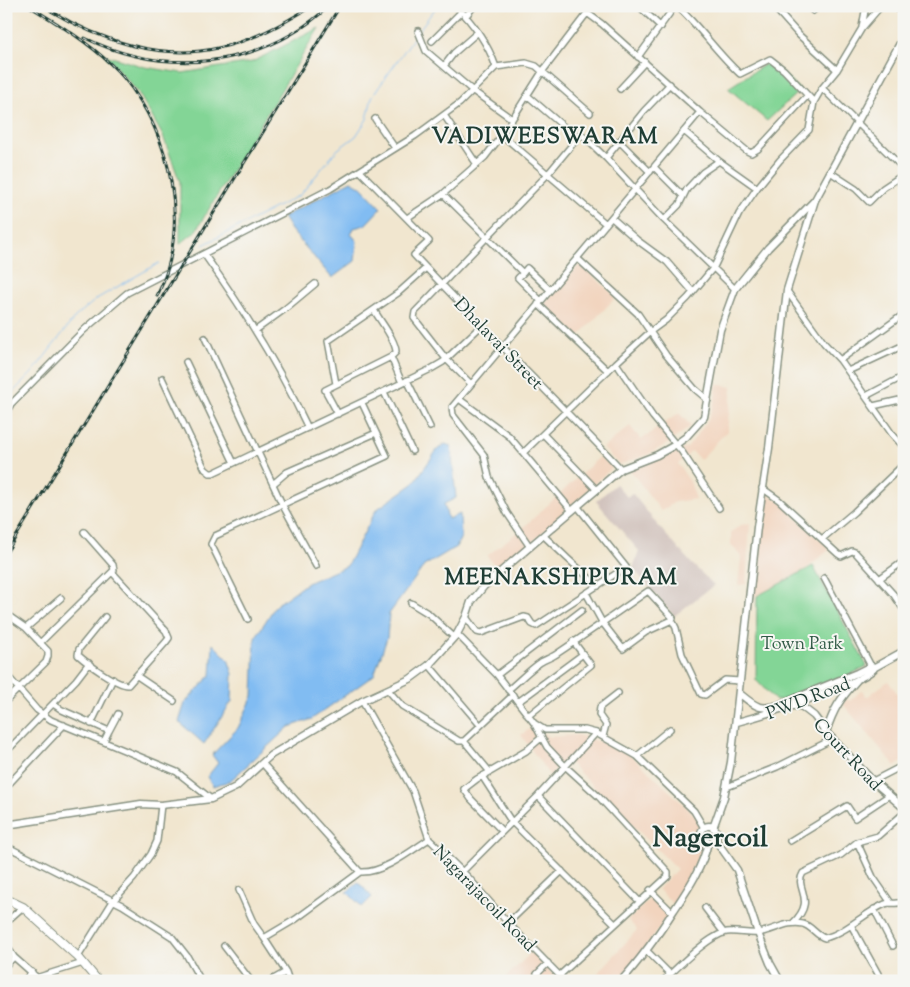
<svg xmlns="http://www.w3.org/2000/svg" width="910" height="987" font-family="'Sorts Mill Goudy',serif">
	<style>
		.built { fill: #f2d4be }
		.industrial { fill: #cfc0ba }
		.green { fill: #83d596; stroke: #518965 }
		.water { fill: #81bcf2; stroke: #507c93 }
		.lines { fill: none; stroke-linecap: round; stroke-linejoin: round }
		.stream { stroke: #81bcf2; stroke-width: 1 }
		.minor-casing { stroke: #889282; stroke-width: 8 }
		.major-casing { stroke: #889282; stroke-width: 9 }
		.highway-casing { stroke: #889282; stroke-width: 10 }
		.minor { stroke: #fff; stroke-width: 5 }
		.major { stroke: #fff; stroke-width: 6 }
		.highway { stroke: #fff; stroke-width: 8 }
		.rail-casing { stroke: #1f3d34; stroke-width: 3 }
		.rail { stroke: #f6f6f2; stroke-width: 1; stroke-dasharray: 4; stroke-linecap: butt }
		.labels { text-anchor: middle; stroke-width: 4; stroke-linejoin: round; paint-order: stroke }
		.street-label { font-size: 18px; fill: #1f3d34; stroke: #f6f6f2 }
		.park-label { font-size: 18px; fill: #335b48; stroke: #f6f6f2 }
		.district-label { font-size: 22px; font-weight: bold; letter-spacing: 1px; fill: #1f3d34; stroke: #f6f6f2 }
		.town-label { font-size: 28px; font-weight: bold; fill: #1f3d34; stroke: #f6f6f2 }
	</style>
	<rect width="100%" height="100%" fill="#f6f6f2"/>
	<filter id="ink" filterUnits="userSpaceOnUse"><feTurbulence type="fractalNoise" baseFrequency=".02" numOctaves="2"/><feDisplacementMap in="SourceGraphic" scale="10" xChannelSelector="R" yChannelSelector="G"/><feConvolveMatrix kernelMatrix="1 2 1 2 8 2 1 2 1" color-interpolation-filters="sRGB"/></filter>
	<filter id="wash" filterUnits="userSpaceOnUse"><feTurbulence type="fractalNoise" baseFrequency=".0096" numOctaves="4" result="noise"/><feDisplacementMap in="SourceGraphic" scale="20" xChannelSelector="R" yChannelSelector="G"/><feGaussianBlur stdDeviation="1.12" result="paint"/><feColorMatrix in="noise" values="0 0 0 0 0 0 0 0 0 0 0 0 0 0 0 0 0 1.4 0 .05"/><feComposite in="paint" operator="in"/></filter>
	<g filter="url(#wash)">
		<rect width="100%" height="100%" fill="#f1e6cf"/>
		<path class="built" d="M580,264L616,297L578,337L544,304Z
			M717,384L732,387L727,431L700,460L692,451L678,464L690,482L696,499L675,502L661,511L630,470L688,447L708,420L715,400Z
			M679,413L691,426L669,443L647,455L619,465L603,448L630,426L641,440Z
			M603,454L614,466L531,543L497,568L487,556L525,526Z
			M765,494L779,500L803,525L830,549L804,571L757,596L753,594L754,572Z
			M750,523L746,584L738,585L741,557L731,544V532L741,525Z
			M888,681L904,702V761L895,766L843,704L847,699L850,701L862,690L867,697Z
			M531,728L550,737L577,735L616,747L634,758L697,817L702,848L674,905L658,889L677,869L566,759L550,776L521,735Z
			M652,897L669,913L636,961L617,981H591L637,930L628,920Z
			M532,952L559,981H502Z"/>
		<path class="industrial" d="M616,484L627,497L632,493L660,528L692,564L714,585L674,616L633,568L639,551L596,501Z"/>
		<path class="green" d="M319,28L195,232L180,244V182L163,136L138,92L105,55L145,67L182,73L252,62Z
			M769,62L786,76L800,90L767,121L728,88Z
			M813,566L867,666L842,679L776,701L756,680L757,596Z"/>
		<path class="water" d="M351,181L360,186L381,208L365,225L354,228L351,234L357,241L355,261L332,278L291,230L283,217Z
			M445,444L451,446L456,498L444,504L448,519L460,514L461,537L456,547L424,566L389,614L387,638L374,675L312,719L289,727L230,781L213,786L207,777L218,763L212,755L238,728L253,696L255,638L276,605L307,583L347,566L376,510L413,484L437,450Z
			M213,644L228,659L233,674L232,701L204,744L179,722L185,703L211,675Z
			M358,882L372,897L362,907L347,892Z"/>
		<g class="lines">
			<path class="stream" d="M419,30L437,6
				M203,245L300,195L337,150L356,136L367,119L372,97L417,33
				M6,399L32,373L76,316L98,298L159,263"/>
		</g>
	</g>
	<g filter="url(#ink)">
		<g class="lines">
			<g class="minor-casing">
				<path id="minor" d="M456,6C474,24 488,44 496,67L526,63L536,66L590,113
					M639,6L661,27
					M677,6C700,27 717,53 740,74L770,59L784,70L814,102
					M773,6L799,35L837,70
					M808,6L813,11L818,6
					M895,6L904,15
					M466,16L474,6
					M862,27L866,6
					M418,31L426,51L473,91L512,119
					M432,41L461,12
					M638,57L675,6
					M444,66L454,53L478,32
					M822,88L904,169
					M620,89L645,62
					M528,96L577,138
					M700,112L747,151L751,153L758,149L807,96
					M444,115L476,163
					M375,119L395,148
					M684,131L719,161L757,188
					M502,135L606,224
					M619,141L650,172
					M606,158L664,220L735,289
					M654,167L683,196
					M360,171L429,241L414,255C482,328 553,396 621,469
					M830,172L856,189L869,202L883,188L898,178
					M904,173L898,178L904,190
					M443,194L523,273L518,278L541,301
					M407,218L443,194L485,157L502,135L542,72L587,13L602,24L700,112L452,407L453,415L484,455L489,477L507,513L530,547
					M612,218L637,240L667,262L693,292
					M664,220L679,205L687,189L703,172L719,161
					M204,254C244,310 279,366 308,428
					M577,258L638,314L666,355L695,389L708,400
					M523,273L527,268L550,290
					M787,291L824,343L840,360L892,434L904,447
					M538,304L608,371
					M256,330L285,309L315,284
					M205,338L282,504L316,566
					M391,357L402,383
					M840,360L904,314
					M186,362L234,463
					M616,363L653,417L682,452L719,508
					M848,371L904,345
					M162,378L205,469L210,473H213L431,369L443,362L481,326
					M407,380L430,427
					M336,384L328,341L398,293L426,268
					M471,384L446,359L414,318L415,312L547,175L581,134L606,158L644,111L670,84
					M384,392L412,451
					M866,396L904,376
					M459,399L509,436L572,511
					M873,406L904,399
					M6,413L11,404L84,330L127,293L330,189L415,136L460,103L496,67
					M338,414L325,390L391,357L396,352C396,340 380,321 374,310
					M544,435L596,489
					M524,452L616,363L651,331L666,320L688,298L714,267L739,214L757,188L780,160L809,130L814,102L822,88L837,70L862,28L881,6
					M273,484L287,472L376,433
					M762,488L779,500L838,554L841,556L852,551L855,552L894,595L904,610
					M544,536L567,558L598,586
					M822,539L854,512L904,464
					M824,578L872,668
					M879,579L904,561
					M411,603L429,614L454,637
					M6,614L26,628L48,651V656L46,662L6,701
					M105,617L79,649L78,655C87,663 116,685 128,685L166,642L169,638L166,631L112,572
					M466,617L477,632L481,633L524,617L528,618L532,624L536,626L626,567L578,507
					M248,619L211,544L215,536L387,456L362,403
					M672,620L676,628L682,654L701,694L705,695L725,680L740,681
					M26,628L61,598
					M457,634L497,675L534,723L545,730H585L596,733L637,756L694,811L704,828
					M40,643L114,570L113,565L84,532
					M429,665L480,725
					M6,674L37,710L51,720L177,772L211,799
					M497,675L582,610
					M137,676L174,701
					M388,690L402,706L459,741H464L513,695
					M508,690C519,681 529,670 541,662C546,659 553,657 558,653C588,633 618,612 648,591L673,618L672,620L646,632L623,649L602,622L586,593
					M362,701L413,791L429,839L468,877L508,923L565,981
					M518,702L583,654
					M53,704L62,710L109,731L104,741
					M528,716L591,665L573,641
					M534,723L547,747L565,766L598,796L668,872V876L560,975
					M91,724L113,679
					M109,731L118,714
					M603,736L606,725L599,715L600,707L618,693
					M464,741L490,772L477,779L464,789L471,799L502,831
					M6,752L76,680L89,663
					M637,756L670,729
					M263,764L360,872C382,874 411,851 429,839
					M490,772L526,751L541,738
					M482,776L511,821L614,923
					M873,781L904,765
					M6,787L64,725
					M727,787L777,767L833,739
					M538,796L639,901
					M790,841L847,806L855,818L888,796
					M857,842L873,877L891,903
					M6,846L122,905L172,937L187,956L201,981
					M462,872L538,796L596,733
					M239,890L254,924L264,938
					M650,890L672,912
					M705,908L724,933
					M874,909L893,946
					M6,922L23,907
					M508,923L562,871
					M793,923C818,898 793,889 803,873L841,855L857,842L878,836L904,813
					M851,925L882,981
					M6,945L14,957L41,981
					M224,946L251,981
					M646,950L670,974
					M78,957L113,901L134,878L151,854L157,841L161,805
					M6,965L14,957
					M537,974L548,963
					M39,977L83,963
					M24,981L32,972
					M270,981L286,972
					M289,981L286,972L264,938L296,919L360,872
					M663,981C677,968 709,935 727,932C737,931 748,934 758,933C773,931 788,920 803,924C812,926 816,936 825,938C847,932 864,913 885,904C893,901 895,906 904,901"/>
			</g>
			<g class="major-casing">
				<path id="major" d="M739,693C755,706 759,711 779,705L857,673L871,666L875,667L904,651
					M790,706H801L814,716L826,732L873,781L904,808
					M737,722C757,717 869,682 875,667
					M826,732C834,708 840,699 857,680
					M6,825L141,804L161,805L211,799L236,787L271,755L362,701L410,679L429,665L457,634L466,617L471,602L485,585L621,469L657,455L675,445L686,437L704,417L720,330L735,289L768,248L815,200
					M701 834a8 8 0 1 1 16 0a8 8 0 1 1-16 0Z
					M713,828L724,797L731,762L757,527L769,448L787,290L815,200L904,36
					M715,839L737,870L758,933L770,963L780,981
					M621,981C641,959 658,935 674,910C688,889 703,867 708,842"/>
			</g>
			<g class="highway-casing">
				<path id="highway" d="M6,899L23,907L78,957L98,981"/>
			</g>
			<use href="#minor" class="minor"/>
			<use href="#major" class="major"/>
			<use href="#highway" class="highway"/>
			<g class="rail-casing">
				<path id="rail" d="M29,6L58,24
					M51,11C99,40 161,61 218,48C252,41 283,24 312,6
					M53,21C79,37 104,55 124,78C172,136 191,227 157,296
					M85,38C165,77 262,69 329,6
					M6,553L340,6"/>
			</g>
			<use href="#rail" class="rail"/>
		</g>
	</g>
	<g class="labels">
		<g class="street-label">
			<text transform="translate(499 343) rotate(46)" y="6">Dhalavai Street</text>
			<text transform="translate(808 698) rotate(-21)" y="6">PWD Road</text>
			<text transform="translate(848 754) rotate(47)" y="6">Court Road</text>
			<text transform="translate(485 898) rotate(46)" y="6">Nagarajacoil Road</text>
		</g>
		<g class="park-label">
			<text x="802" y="649">Town Park</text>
		</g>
		<g class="district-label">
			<text x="545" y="143">VADIWEESWARAM</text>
			<text x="561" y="584">MEENAKSHIPURAM</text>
		</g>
		<g class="town-label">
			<text x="710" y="846">Nagercoil</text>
		</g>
	</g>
	<rect width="910" height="987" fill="none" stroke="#f6f6f2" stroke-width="25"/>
</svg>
